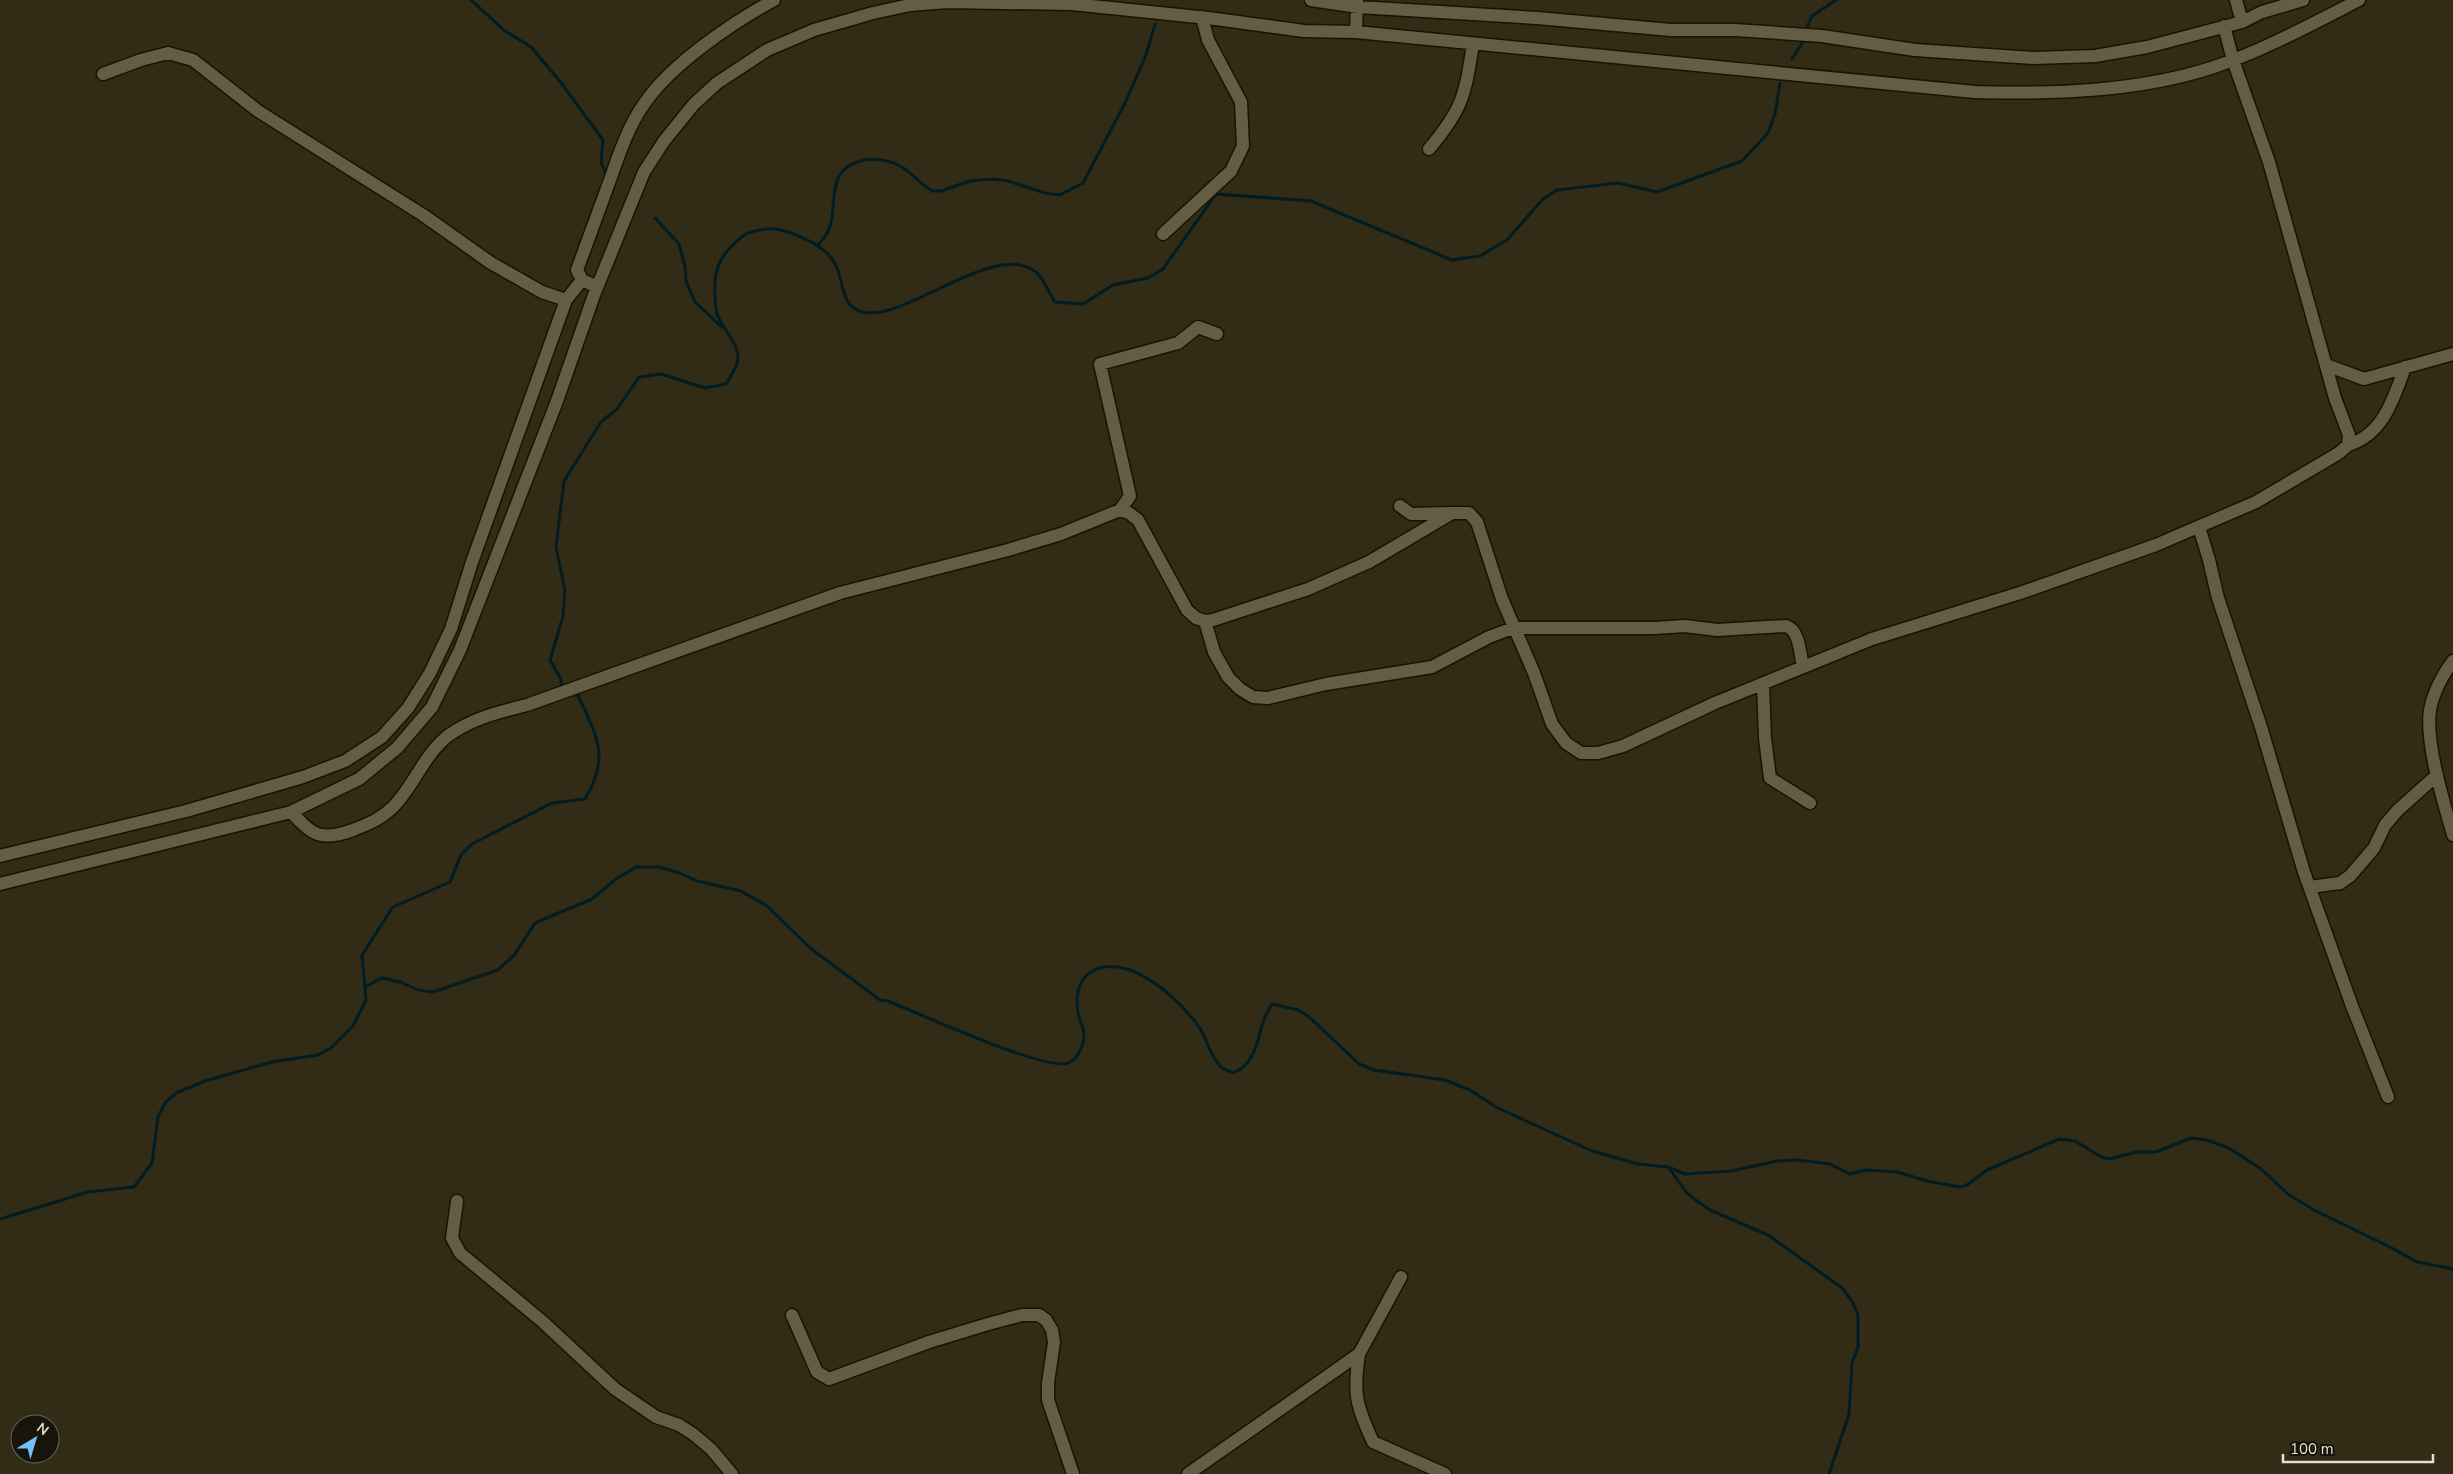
<svg xmlns="http://www.w3.org/2000/svg" width="2453" height="1474" font-family="'Nunito Sans',sans-serif">
	<style>
		.lines { fill: none; stroke-linecap: round; stroke-linejoin: round }
		.stream { stroke: #011d22; stroke-width: 3 }
		.minor-casing { stroke: #191301; stroke-width: 15 }
		.minor { stroke: #645d46; stroke-width: 12 }
	</style>
	<rect width="100%" height="100%" fill="#322b15"/>
	<g class="lines">
		<path class="stream" d="M471,0L505,31L531,47L559,80L603,140L601,163L608,176
			M1807,27L1812,16L1836,0
			M1792,59L1805,38
			M655,218L679,244L685,266L686,281L695,302L723,328
			M818,245C822,240 827,235 829,229C839,204 823,168 865,160C878,158 891,161 902,167C913,174 921,185 932,191H941L970,181L993,179L1008,181L1045,193L1060,195L1083,183L1125,103L1146,55L1155,24
			M561,685V679L550,660L563,616L565,590L556,547L564,481L601,422L617,409L639,377L661,374L705,388L726,384C731,376 738,366 738,357C738,344 723,328 718,316C715,311 716,304 715,297C713,269 720,254 743,236C748,231 769,228 776,229C793,232 826,246 834,262C846,281 838,312 870,313C914,314 1000,239 1037,273C1044,280 1049,293 1055,302L1083,304L1113,285L1148,278L1163,269L1216,194L1311,201L1452,260L1480,256L1507,240L1543,199L1557,190L1618,183L1657,192L1742,161L1768,133L1775,114L1780,83
			M365,987L382,978L400,982L418,990L433,992L498,970L515,954L535,923L592,899L616,879L636,867H659L677,872L697,881L741,891L767,906L810,948L880,1000L888,1001C916,1012 1046,1072 1068,1063C1079,1058 1084,1045 1084,1034C1084,1027 1079,1020 1078,1013C1072,976 1096,959 1130,970C1155,979 1181,1003 1197,1024C1206,1035 1211,1059 1221,1067C1224,1070 1230,1071 1234,1073C1255,1063 1257,1042 1263,1022C1265,1016 1269,1010 1272,1004L1298,1010L1308,1016L1359,1064L1374,1070L1445,1080L1470,1090L1496,1107L1535,1125L1592,1151L1638,1164L1668,1167L1685,1174L1731,1171L1777,1161L1797,1160L1830,1164L1850,1174L1866,1170L1897,1172L1927,1181L1960,1187L1967,1185L1987,1170L2059,1139L2075,1141L2101,1157L2109,1159L2137,1152H2156L2191,1138L2207,1140L2229,1148L2261,1169L2289,1195L2316,1211L2390,1247L2417,1262L2453,1269
			M1669,1168L1686,1192L1697,1201L1710,1210L1768,1235L1842,1288L1852,1301L1858,1315V1347L1852,1363L1849,1414L1829,1474
			M0,1219L88,1192L134,1187L152,1163L158,1117L165,1103L176,1093L205,1081L272,1062L318,1055L331,1048L353,1026L366,1000L362,955L393,907L450,882L461,855L472,844L552,803L585,799C611,756 596,736 578,695H572"/>
		<g class="minor-casing">
			<path id="minor" d="M1311,0L1358,7L1537,18L1671,30H1735L1822,36L1915,50L2033,58L2095,56L2147,47L2242,22L2262,12L2303,0
				M2236,0L2242,22
				M1356,32L1357,0
				M103,74L141,60L168,53L193,60L258,111L423,215L491,263L542,292L566,300
				M1429,149C1463,109 1465,95 1473,44
				M1163,234L1231,171L1243,146L1241,102L1208,40L1202,17
				M582,280L577,270C588,240 599,210 610,180C619,154 628,127 644,104C671,64 732,23 774,0
				M2326,365L2364,379L2453,354
				M2348,445C2383,435 2394,398 2405,367
				M1400,506L1411,514L1449,513
				M1120,510L1130,496L1100,364L1178,343L1198,327L1217,334
				M2199,527L2209,560L2218,598L2261,727L2304,872L2352,1006L2388,1097
				M1205,621L1214,652L1228,677L1240,689L1253,697L1268,698L1326,684L1432,667L1489,637L1513,628H1654L1685,626L1717,630L1786,626C1800,630 1800,655 1803,667
				M2453,661C2443,674 2433,693 2430,710C2425,743 2444,803 2453,835
				M1763,684L1765,738L1770,778L1810,803
				M291,812C313,835 320,842 353,830C368,824 381,819 393,807C414,786 424,754 449,735C473,718 499,712 527,705L840,593L1008,550L1061,534L1120,510L1129,513L1138,520L1187,610L1196,618L1205,621L1213,620L1308,589L1369,562L1452,513H1469L1477,522L1502,599L1534,673L1552,724L1566,743L1581,753H1598L1623,746L1715,703L1872,639L2020,593L2156,545L2256,502L2339,453L2348,445L2349,435L2335,398L2269,162L2233,60L2224,26
				M0,856L186,811L303,777L345,761L382,737L408,708L430,673L451,629L472,562L566,300L582,280L597,287
				M0,884L291,812L359,779L397,748L432,707L460,650L557,401L594,295L644,172L664,141L694,104L717,83L767,50L814,30L873,13L910,5L947,2L1072,4L1208,18L1304,31L1356,32L1975,92C2054,94 2138,92 2214,67C2264,50 2312,24 2359,0
				M2310,887L2340,883L2350,876L2374,848L2385,825L2398,810L2437,775
				M457,1201L452,1238L460,1253L543,1322L615,1389L656,1417L679,1425L693,1434L711,1449L732,1474
				M792,1315L817,1372L829,1379L929,1342L988,1324L1022,1315H1039L1046,1320L1052,1330L1054,1342L1048,1383V1400L1073,1474
				M1359,1354C1353,1394 1356,1405 1373,1442L1445,1474
				M1188,1474L1359,1354L1401,1277"/>
		</g>
		<use href="#minor" class="minor"/>
	</g>
	<g transform="translate(35 1439) rotate(38)"><circle r="24" fill="#17140a" stroke="#686559"/>
	<path d="M0-4L9 19L0 12L-9 19Z" fill="#75c0f6"/>
	<text y="-8" font-size="14" font-weight="bold" text-anchor="middle" fill="#e2ded0">N</text>
	</g>
	<path d="M2283 1454v8h150v-8" fill="none" stroke="#e2ded0" stroke-width="2.5"/>
	<text x="2290" y="1454" font-size="15" fill="#e2ded0" stroke="#17140a" stroke-width="4" paint-order="stroke">100 m</text>
</svg>
